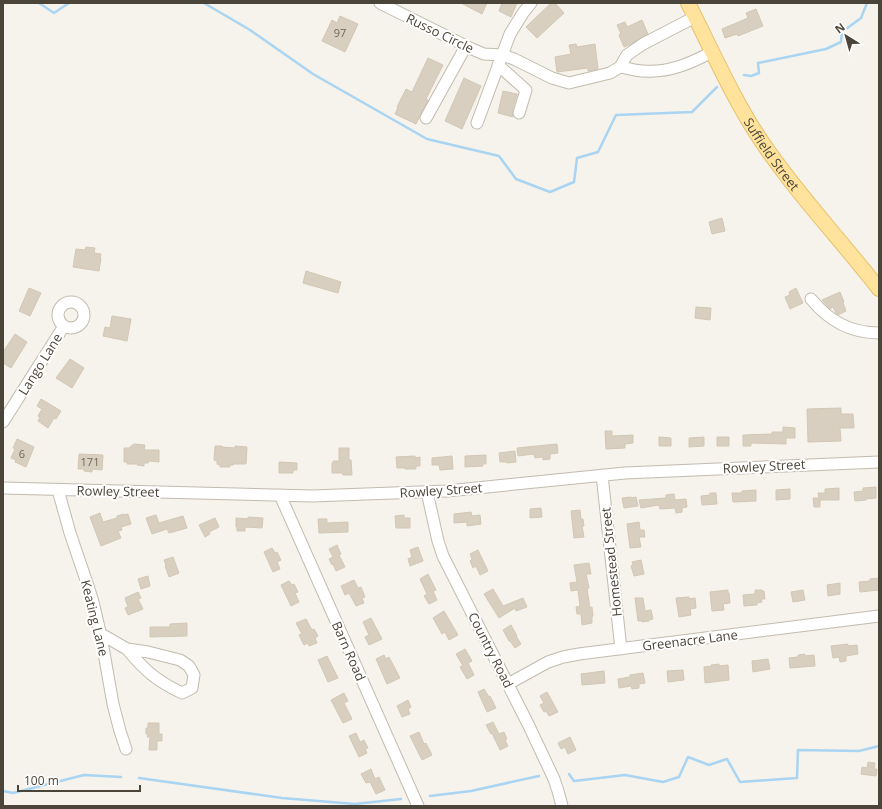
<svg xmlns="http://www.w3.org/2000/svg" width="882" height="809" font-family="'Open Sans',sans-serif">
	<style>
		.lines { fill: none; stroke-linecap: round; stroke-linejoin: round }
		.stream { stroke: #a9d4f2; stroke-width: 2.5 }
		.building { fill: #d8cfc1; stroke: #d3c7b4 }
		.minor-casing { stroke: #c2bbae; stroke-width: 13 }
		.major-casing { stroke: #e6c16a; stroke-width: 16 }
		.minor { stroke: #fff; stroke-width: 11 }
		.major { stroke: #ffe39c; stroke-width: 14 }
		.labels { text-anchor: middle; stroke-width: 4; stroke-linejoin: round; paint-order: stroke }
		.number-label { font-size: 11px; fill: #6e675b }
		.street-label { font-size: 13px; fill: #4b4439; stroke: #fff }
	</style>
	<rect width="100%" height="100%" fill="#f6f3ec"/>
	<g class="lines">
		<path class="stream" d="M39,3L54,13L69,3
			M204,3L250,30L313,74L427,139L499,156L516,179L550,192L574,182L577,158L598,152L616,115L692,112L717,87
			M744,75L751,76L759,73L758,63L826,49L841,42L842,32L861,18L867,3
			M569,774L574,781L625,775L663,782L679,777L688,757L709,765L727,759L740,782L797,778L798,750L859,751L879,746
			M139,778L282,798L355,804L401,799
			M3,791L13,793L84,775L121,777
			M430,796L471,791L539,776"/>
	</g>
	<path class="building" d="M461,3H487L482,14Z
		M502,3H517L511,17L499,11Z
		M551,3H555L564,13L537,38L526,27Z
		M756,9L763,26L738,36L737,34L725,38L722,29L748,18L746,13Z
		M340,16L358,24L345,52L322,41L332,20L337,23Z
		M642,20L648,34L631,44L624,47L619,35L621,34L617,25L625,22L627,27Z
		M576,44L577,47L595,44L598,69L588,71V68L557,72L555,57L571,54L569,45Z
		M428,58L443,65L426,99L428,100L416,124L395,114L398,107H397L406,89L412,92Z
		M464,78L481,86L462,129L445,121Z
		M503,91L517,94L512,111L513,117L498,113Z
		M722,218L725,231L712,234L709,222Z
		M86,247L95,248L94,253L101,254L100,258H101L99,271L73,267L76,249L85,250Z
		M306,271L341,282L338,293L303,283Z
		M29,288L41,293L30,316L19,311Z
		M796,288L803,303L790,309L785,297L790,295L789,292Z
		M840,292L844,302L843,303L846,311L838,315L836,313L833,307L830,309L822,300Z
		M696,307L711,308L710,320L695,318Z
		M112,316L131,319L127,341L103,336L105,327L110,328Z
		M15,334L27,342L11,368L3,363V352Z
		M70,359L84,368L72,388L56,378Z
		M41,399L61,411L56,419L54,418L48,428L38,421L40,417L38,416L42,409L37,406Z
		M841,408V414H853L854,428H840L841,441L808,442L807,409Z
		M783,427L795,428V438H786V444L751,443V446H743V435L772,434V432H783Z
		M605,431H612V436L633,435V443L625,444V448L606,449Z
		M659,437L671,438V446H659Z
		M704,437V446L689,447V438Z
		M717,437H729V446H717Z
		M17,439L34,447L26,467L15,462L16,460L11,458L15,449L13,448Z
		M134,444L145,445L144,450H159V462L149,461L148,463H144V466L137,465L138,464H127V462H124V448H129Z
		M557,444L558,453L550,454V459L543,460V457L535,458L534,454L518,456L517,448Z
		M215,446H222V447L235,448V446L247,447L246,464H233V465H230V467H220V465L217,464V461L214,460Z
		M339,448H349V460H351L352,475H343L342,473H332V463H333V461H339Z
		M515,451L516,462L507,463V462H500L499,453Z
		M79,454L103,455L102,470L92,469V472L84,471V469H78Z
		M486,455V464H482L483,466L465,467V456Z
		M415,456V458L420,457V466H416V469H405V468H397L396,457Z
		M452,456L453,469L440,470L439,465H432V458Z
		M279,462L297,463V470H293V473H279Z
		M876,487V498L866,499V500L855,501L854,492L863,491V488Z
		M839,488V500H820V507H814L813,498H819L818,493H825V489Z
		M790,489V499L776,500V490Z
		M756,490V501L733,502L732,493H742V491Z
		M710,493H716L717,504L702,505L701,496L710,495Z
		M674,494L675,500L686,499L687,507L682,508V512L676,513L675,508L660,509L659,505L641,508L639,500L666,498V495Z
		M631,497V498L636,497L638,506L624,508L622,498Z
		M541,508L542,517L530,518V509Z
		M580,510L581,519H583L584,526H582L584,537L574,538L571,511Z
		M471,512L472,516L480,515L481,524L467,526V522L454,523V514Z
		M100,513L103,522L117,518V516L124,514V515L128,514L131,524L121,527L122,530L118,531L121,538L101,546L90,517Z
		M156,515L159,523L183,516L187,528L169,533L167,529L152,534L146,518Z
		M404,515V518H410V528H396L395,516Z
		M248,517L263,518L262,528L245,527V531H237V527H236V518L248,519Z
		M215,518L219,527L209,532L210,534L205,537L199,525Z
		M318,519H327V523L348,522V532L319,533Z
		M639,522L640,530H644L645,537H639L641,547L630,548L627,524Z
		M337,545L341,554L339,555L345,567L336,571L333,564L332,565L329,559L333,557L329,549Z
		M418,547L423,561L410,566L408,559L412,557L410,550Z
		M272,548L275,553L277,552L281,560L277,562L280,569L273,572L264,552Z
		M478,550L488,571L480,575L476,566L473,568L470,561L472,559L470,554Z
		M173,557L179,573L169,577L165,566L166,565L164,560Z
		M641,560L644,574L634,576L631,566L633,565L632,562Z
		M589,563L591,574H586L589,588L587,589L590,608L592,607L593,616H592V623L582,625L581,614H577L576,607L580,606L578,590L571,591L570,583L577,582L574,565Z
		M428,574L436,590L433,591L437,600L429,604L424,596L427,594L420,579Z
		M148,576L150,586L141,589L138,579Z
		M879,578V590L860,592L859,582L870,581V579Z
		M354,580L358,588L361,587L365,597L362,598L364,603L356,606L349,593L345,595L341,586Z
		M289,581L292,585L294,584L298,592L295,593L299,602L291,606L281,585Z
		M840,583V594L828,596L827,585Z
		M493,589L503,606L523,598L527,607L516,611L515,608L499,618L484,594Z
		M728,590V593H729L730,603L723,604L724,610L712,611L710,592Z
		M755,590H762V591H764L765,599H761L762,602L757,603V605L744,606L743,595L755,594Z
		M803,590L805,600L793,602L791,592Z
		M138,592L141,598L138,599L143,609L128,615L125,608L128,607L125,598Z
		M689,597V599L695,598L696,608L690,609L691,615L679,617L676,598Z
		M635,598H643L645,611L651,610L653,619L649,620V621L642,622V621H638Z
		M444,611L458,635L449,640L445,632L442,634L433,618Z
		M371,618L382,639L369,645L365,637L369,635L363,622Z
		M306,619L312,630L314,629L318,636L315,638L317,643L309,646L308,643L304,645L299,635L302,634L296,623Z
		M187,623V636L150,637V627H170V624Z
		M511,625L517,636H516L521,644L515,648L510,641H509L503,630Z
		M848,644V646L857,645L858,654L846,656V661L840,662L839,657L833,658L831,646Z
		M465,649L472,661L468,663L474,675L467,679L460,667L463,666L456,654Z
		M805,654V656L814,655L815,666L790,668L789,658L798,657V655Z
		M384,655L386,659L389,657L400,678L387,684L376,659Z
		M327,656L338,678L328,682L318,660Z
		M768,659L770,669L753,672L752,661Z
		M719,664V666L728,665L729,680L705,683L704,667L712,666L711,665Z
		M683,670L684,680L668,682L667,671Z
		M604,671L605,683L582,685L581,674Z
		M643,673L645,683L639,684V688L632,689L631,686L619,688L618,679L630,677V675Z
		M484,689L489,697L490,696L496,708L487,712L478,692Z
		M547,692L558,712L549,716L546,711L544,712L540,705L544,703L540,696Z
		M344,693L348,701L344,703L352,719L343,723L331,700Z
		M408,700L411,707L408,709L410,714L402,717L397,706Z
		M493,722L499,734L504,732L507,739L505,740L508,746L500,750L492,733L491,734L486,725Z
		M148,723H159V734H162V741H157V750H149L150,737H147L148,735L146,734V728H148Z
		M419,732L424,744L426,743L432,755L422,760L410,736Z
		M356,733L360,742L364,740L368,748L365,749L367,753L359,757L349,736Z
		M570,737L576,750L568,754L565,747L561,749L558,743Z
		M868,762L875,763L874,769H877L876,776L861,774L862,767L867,768Z
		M371,769L375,779L379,777L385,790L376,794L370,782L366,783L361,774Z"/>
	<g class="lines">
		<g class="minor-casing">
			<path id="minor" d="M380,3L472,49L484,54L502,55L514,59L552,78L569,83L610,73L620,67C628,68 636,71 644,71C669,73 691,63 712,52
				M498,65L526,90L519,113
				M620,67L627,55L643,44L695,17
				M426,118L466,46
				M477,123L510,34L523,13L531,3
				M811,299C829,321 850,333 879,333
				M58 315a13 13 0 1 1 26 0a13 13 0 1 1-26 0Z
				M3,422L64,326
				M602,475L621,649
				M3,488L312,496L447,491L625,473L879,462
				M58,490L70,533L88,586L93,602L101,636L113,704L120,731L126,749
				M427,492L438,541L443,556L529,726L554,779L558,791L562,806
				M280,495L418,806
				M101,634L127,649L148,652L180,660L189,666L194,675L192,688L182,693C157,681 145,671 127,649
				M508,684L548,662L563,657L579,654L879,616"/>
		</g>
		<g class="major-casing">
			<g id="major">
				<path id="s1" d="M688,3C712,50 733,99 762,142C797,194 841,240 879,289"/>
			</g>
		</g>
		<use href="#minor" class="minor"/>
		<use href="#major" class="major"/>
	</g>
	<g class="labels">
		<g class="number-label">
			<text x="340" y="37">97</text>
			<text x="22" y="458">6</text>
			<text x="90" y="466">171</text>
		</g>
		<g class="street-label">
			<text transform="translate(440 33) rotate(26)" y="5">Russo Circle</text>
			<text dy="5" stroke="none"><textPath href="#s1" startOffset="173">Suffield Street</textPath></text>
			<text transform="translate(40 364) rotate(-58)" y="5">Lango Lane</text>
			<text transform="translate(764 466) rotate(-3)" y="5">Rowley Street</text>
			<text transform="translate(441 490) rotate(-4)" y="5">Rowley Street</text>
			<text transform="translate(118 491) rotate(1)" y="5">Rowley Street</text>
			<text transform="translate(611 562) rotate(-96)" y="5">Homestead Street</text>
			<text transform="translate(95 618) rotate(76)" y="5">Keating Lane</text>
			<text transform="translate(690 640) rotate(-7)" y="5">Greenacre Lane</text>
			<text transform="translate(491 650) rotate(63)" y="5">Country Road</text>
			<text transform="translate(349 651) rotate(66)" y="5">Barn Road</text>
		</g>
	</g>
	<rect width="882" height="809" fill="none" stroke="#4b4439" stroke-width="8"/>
	<g transform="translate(846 36) rotate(323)" stroke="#ffffff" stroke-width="3" paint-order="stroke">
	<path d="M0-3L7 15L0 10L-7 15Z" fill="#4b4439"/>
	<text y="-6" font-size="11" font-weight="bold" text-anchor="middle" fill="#4b4439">N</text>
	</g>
	<path d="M18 785v6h122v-6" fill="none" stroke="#4b4439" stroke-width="2"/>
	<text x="24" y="785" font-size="12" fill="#4b4439" stroke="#ffffff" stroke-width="3" paint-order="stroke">100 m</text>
</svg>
